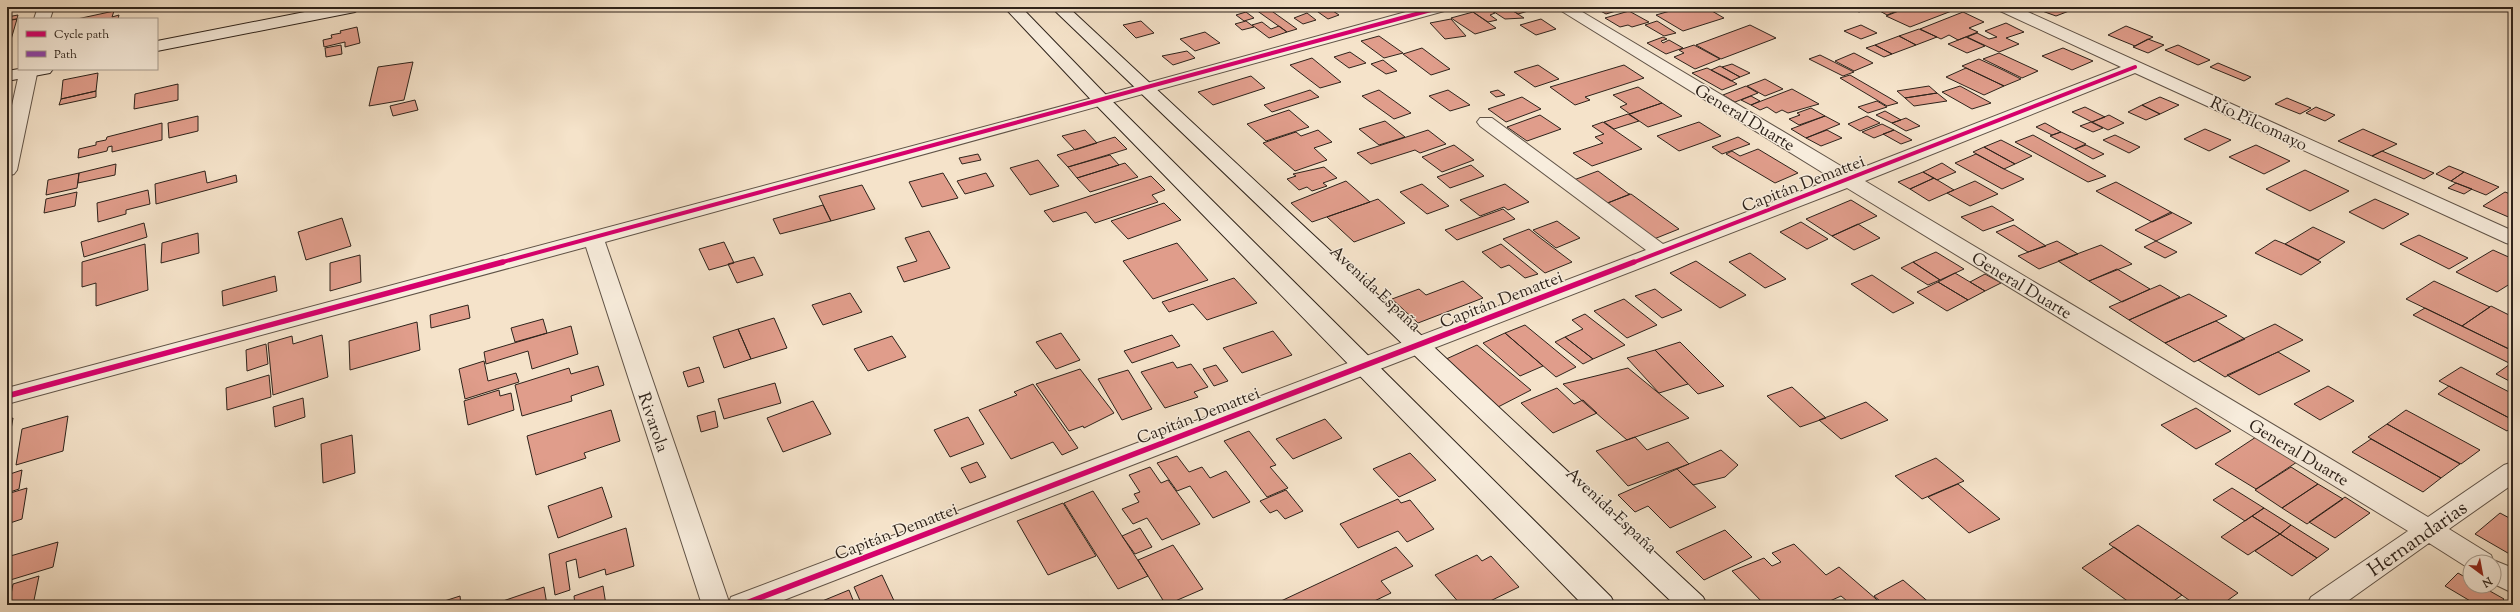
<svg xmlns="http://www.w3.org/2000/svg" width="2520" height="612" font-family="'Sorts Mill Goudy',serif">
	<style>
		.building { fill: #e09d8b; stroke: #2e231b }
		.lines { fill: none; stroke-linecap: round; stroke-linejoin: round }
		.street-casing { stroke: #605347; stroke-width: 2 }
		.secondary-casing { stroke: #2e231b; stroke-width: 2 }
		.street { fill: #f8eddd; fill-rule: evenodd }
		.secondary { fill: #f8eddd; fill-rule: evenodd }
		.quiet { stroke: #8e44ad; stroke-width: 3.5; stroke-dasharray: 6 3.5; stroke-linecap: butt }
		.cycleway-far1-casing { stroke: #f8eddd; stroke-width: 6 }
		.cycleway-casing { stroke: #f8eddd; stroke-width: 8 }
		.cycleway-far1 { stroke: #d6006c; stroke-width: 4 }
		.cycleway { stroke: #d6006c; stroke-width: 5.5 }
		.labels { text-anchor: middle; stroke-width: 3; stroke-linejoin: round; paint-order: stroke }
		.street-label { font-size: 17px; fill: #2e231b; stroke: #f8eddd }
		.near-street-label { font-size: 20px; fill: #2e231b; stroke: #f8eddd }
	</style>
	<rect width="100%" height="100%" fill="#f5e3ca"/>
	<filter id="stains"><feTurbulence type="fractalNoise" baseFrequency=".005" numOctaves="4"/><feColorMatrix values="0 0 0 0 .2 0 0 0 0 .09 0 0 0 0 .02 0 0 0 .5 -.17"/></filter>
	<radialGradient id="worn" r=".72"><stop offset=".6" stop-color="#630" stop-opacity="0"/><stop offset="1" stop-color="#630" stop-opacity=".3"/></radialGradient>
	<path class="building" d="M1266,7L1297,29L1287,32L1256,10Z
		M1311,7H1327L1339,15L1328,19Z
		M1507,7L1524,18L1505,19L1488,8Z
		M1507,7H1532L1535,9L1518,14Z
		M1600,7H1625L1626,8L1606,14L1595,8Z
		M1684,7H1705L1724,18L1683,31L1656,15Z
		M1849,7H1871L1859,12Z
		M1885,7H1907L1887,15L1878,10Z
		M1909,7H1962L1910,27L1886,16Z
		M2031,7H2064L2062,8L2069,11L2056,16Z
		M1487,8L1495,13L1490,15L1497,20L1488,22L1473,12Z
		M114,11L112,17L119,15L118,19H77Z
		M1629,11L1649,22L1632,27L1628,25L1620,27L1605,18Z
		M1246,12L1254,18L1244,21L1236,15Z
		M1473,12L1496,28L1475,34L1451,18Z
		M1963,12L1984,22L1969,28L1978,32L1958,40L1949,35L1941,39L1920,29Z
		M1307,13L1316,20L1303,24L1294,18Z
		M18,15L17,19L7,20V17Z
		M17,19L10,43H7V21Z
		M1451,19L1466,36L1445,39L1430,23Z
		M1541,19L1556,29L1536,35L1520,25Z
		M1141,21L1154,33L1136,38L1123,25Z
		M1246,21L1254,27L1242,30L1235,24Z
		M1657,21L1676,33L1664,36L1645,25Z
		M1262,22L1271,29L1279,26L1287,32L1269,38L1252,25Z
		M2006,23L2024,32L2006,38L2019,44L1999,52L1967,37L1977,33L1989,39L1997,37L1985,31Z
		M1750,25L1776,38L1721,59L1696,45Z
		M1861,25L1877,33L1861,39L1844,31Z
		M2126,26L2153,37L2135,46L2108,35Z
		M357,27L360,43L345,47V42L324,47L323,40L332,38L331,35L341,33L340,31Z
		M1919,29L1937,37L1916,45L1899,36Z
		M1205,32L1220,43L1195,51L1180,39Z
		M1379,36L1403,53L1384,58L1361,41Z
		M1899,36L1916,45L1892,54L1875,45Z
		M1663,37L1667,39L1661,41L1663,43L1669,40L1683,48L1666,54L1647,43Z
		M1966,37L1985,46L1967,53L1948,44Z
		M2148,39L2164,45L2148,53L2133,47Z
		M341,45L342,54L326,57L325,48Z
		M1694,45L1720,59L1695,69L1674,57L1684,53L1679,50Z
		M1875,45L1892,54L1884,57L1866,48Z
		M2178,45L2210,60L2198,65L2165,50Z
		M1422,48L1450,69L1431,75L1403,54Z
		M2063,48L2093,61L2072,70L2042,56Z
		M1187,51L1195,58L1173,65L1162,56Z
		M1350,52L1366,63L1349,68L1334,57Z
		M1854,53L1873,63L1854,71L1835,61Z
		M1999,53L2038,71L2022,78L1983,59Z
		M1820,55L1854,72L1843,76L1809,59Z
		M1312,58L1341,82L1320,88L1290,65Z
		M1979,59L2003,70L2021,79L2004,86L1962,66Z
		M1383,60L1397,71L1386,74L1371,64Z
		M413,62L404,100L369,106L378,67Z
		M2218,63L2251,77L2244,81L2210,67Z
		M1732,64L1750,73L1740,77L1722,67Z
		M1538,65L1559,79L1535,87L1514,72Z
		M1624,65L1644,78L1585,97L1590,100L1575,105L1550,87Z
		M1720,66L1740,77L1731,81L1711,70Z
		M1707,68L1727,78L1737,84L1722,90L1692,73Z
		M1966,68L2004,86L1984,95L1946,77Z
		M98,73L96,91L61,99L63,80Z
		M1850,75L1888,97L1898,103L1887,106L1840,78Z
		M1251,76L1265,88L1213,105L1198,92Z
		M1765,79L1783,89L1765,96L1747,86Z
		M178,84V100L134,109L135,94Z
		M1746,86L1758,93L1735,102L1723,95Z
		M1929,86L1937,93L1905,98L1897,91Z
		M1960,86L1991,103L1972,109L1942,92Z
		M1638,87L1662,103L1630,114L1620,107L1627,104L1613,95Z
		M1792,89L1819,104L1788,113L1782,110L1776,113L1767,107L1760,110L1751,105Z
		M1310,90L1319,97L1272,112L1264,105Z
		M1379,90L1411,113L1394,119L1362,96Z
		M1448,90L1470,105L1450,111L1429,96Z
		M1498,90L1505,95L1496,97L1490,92Z
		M96,91V97L59,105L61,99Z
		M1937,93L1947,101L1914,106L1905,98Z
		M1751,96L1760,101L1751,105L1741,100Z
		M1522,97L1541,109L1506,122L1488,109Z
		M2160,97L2179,105L2160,114L2142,105Z
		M2287,98L2311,108L2300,114L2275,104Z
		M415,100L418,110L393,116L390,106Z
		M1877,101L1887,107L1868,113L1858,107Z
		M1662,103L1682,116L1648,127L1629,114Z
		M2142,105L2160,114L2146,120L2128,112Z
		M2085,107L2105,117L2092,122L2072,112Z
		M2316,107L2335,115L2325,121L2306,113Z
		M1811,108L1825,116L1799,125L1789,119L1800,115L1797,113Z
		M1289,110L1309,127L1266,141L1247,124Z
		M1885,111L1901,120L1892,123L1876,115Z
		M1628,114L1639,121L1614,129L1604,122Z
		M1540,115L1561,129L1527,141L1507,127Z
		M2109,115L2124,123L2108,130L2092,122Z
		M198,116V131L169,138L168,123Z
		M1825,116L1840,124L1806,138L1791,129Z
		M1867,116L1880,123L1860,131L1848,124Z
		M1906,118L1920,126L1906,131L1892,123Z
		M1385,121L1405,137L1379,145L1359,129Z
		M1603,122L1642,149L1592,166L1573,153L1603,143L1595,137L1604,134L1592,126Z
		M1699,122L1721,136L1679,151L1657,136Z
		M2091,122L2103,128L2093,132L2080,126Z
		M162,123V140L112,152V146L108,147L107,151L78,158L79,149L96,145V142L106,140L107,137Z
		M2045,123L2061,132L2052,135L2036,127Z
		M1882,124L1894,130L1874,138L1862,132Z
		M2205,129L2231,140L2209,151L2184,139Z
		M2363,129L2397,144L2372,156L2338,141Z
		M1085,130L1097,143L1075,150L1062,136Z
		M1318,130L1332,142L1314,148L1327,160L1295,171L1263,143L1296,132L1301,136Z
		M1428,130L1446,144L1420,153L1415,150L1371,164L1357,153Z
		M1827,130L1842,138L1821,146L1806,138Z
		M1894,130L1912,140L1901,144L1883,134Z
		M2061,132L2086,144L2075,149L2050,136Z
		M2033,135L2106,176L2088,182L2015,142Z
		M2115,135L2140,147L2129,153L2103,140Z
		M1115,137L1127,149L1068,167L1057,155Z
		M1738,137L1750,144L1722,154L1712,147Z
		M2001,140L2032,156L2015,164L1984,147Z
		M1454,145L1474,160L1442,172L1422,157Z
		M2086,145L2104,154L2093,159L2075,149Z
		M2256,145L2290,161L2264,174L2229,157Z
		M1984,147L2015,164L2004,169L1973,152Z
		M1758,149L1798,173L1775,183L1726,154L1732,151L1740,156Z
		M2382,151L2434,173L2424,179L2372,156Z
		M978,154L981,160L962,164L959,158Z
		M1976,154L2004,169L2024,179L2002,189L1955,163Z
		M1110,155L1119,165L1077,178L1068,167Z
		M1038,160L1059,186L1030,195L1010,168Z
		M1125,163L1138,177L1090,192L1077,178Z
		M1942,163L1956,172L1937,180L1923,172Z
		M116,164L115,175L78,183L79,173Z
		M1471,165L1484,176L1450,188L1437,177Z
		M2449,166L2464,172L2451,181L2436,174Z
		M1324,167L1337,178L1323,183L1327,186L1312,191L1307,187L1299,190L1287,179L1296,176L1293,174Z
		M2305,170L2349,191L2310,211L2266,189Z
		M205,171L207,183L236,175L237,182L156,204L155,184Z
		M1598,171L1629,194H1630L1603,205L1571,181Z
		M1923,172L1934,178L1910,189L1898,182Z
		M2464,172L2499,187L2486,195L2451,181Z
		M79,173L77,188L46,195L48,180Z
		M943,173L958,198L922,207L909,182Z
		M986,173L994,186L965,194L957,181Z
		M1151,176L1165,190L1152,195L1158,202L1095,223L1086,212L1053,222L1044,211Z
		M1934,178L1954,190L1929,201L1910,189Z
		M1346,181L1370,202L1312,222L1291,203Z
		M1975,181L1998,194L1970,206L1947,193Z
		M2116,182L2171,212L2172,213L2152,222L2096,191Z
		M2456,183L2472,189L2464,194L2448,188Z
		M1422,184L1449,206L1427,214L1400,192Z
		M1505,184L1529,202L1508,210L1504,207L1480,216L1460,200Z
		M862,185L875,209L831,221L819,196Z
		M148,190L150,204L126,210V214L98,222L97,203Z
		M77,192L75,206L44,213L46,199Z
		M2505,192L2513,195V219L2483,206Z
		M1631,194L1679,229L1654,239L1602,205Z
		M1378,199L1405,223L1354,242L1327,217Z
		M2375,199L2409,214L2383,229L2349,212Z
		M1851,200L1877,216L1832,236L1806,219Z
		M1164,203L1181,220L1128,239L1111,221Z
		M823,205L831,221L780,234L773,219Z
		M1992,206L2014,220L1983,231L1961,217Z
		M1503,209L1515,219L1457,240L1445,230Z
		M2171,212L2192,223L2156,241L2135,230Z
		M342,218L351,246L306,260L298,232Z
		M1557,221L1580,238L1556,248L1533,230Z
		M1801,222L1828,239L1807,249L1780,232Z
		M144,223L147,237L84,257L81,242Z
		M1858,224L1880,238L1854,250L1832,236Z
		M2014,225L2046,246L2028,252L1996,232Z
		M2313,227L2345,242L2318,260L2285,244Z
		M1529,229L1539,237L1572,262L1545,273L1503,239Z
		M929,231L950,268L904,282L897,267L917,261L905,238Z
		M198,233L199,253L161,263L162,243Z
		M2419,235L2468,258L2449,269L2400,244Z
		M2275,240L2285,244L2321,262L2301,275L2255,253Z
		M2057,241L2078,254L2039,269L2018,256Z
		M2156,241L2177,252L2165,258L2144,247Z
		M724,242L734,263L709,270L699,249Z
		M1177,243L1208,280L1153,299L1123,261Z
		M145,244L148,290L96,306V283L82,287V262Z
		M1501,244L1538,274L1525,278L1509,265L1501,268L1482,252Z
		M2101,245L2132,264L2089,281L2058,261Z
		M2493,250L2513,259V282L2497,292L2456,272Z
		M1936,252L1964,269L1940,280L1913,262Z
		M1750,253L1786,279L1765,288L1729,262Z
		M360,255L361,282L330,291V263Z
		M754,257L763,275L737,283L728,264Z
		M1696,261L1746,295L1720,308L1670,273Z
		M1913,262L1940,280L1928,285L1901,268Z
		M2117,269L2150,289L2122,302L2089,281Z
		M1955,273L1985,291L1968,300L1938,282Z
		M1985,274L2001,283L1985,291L1970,282Z
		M1872,275L1914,303L1893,313L1851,284Z
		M275,276L277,291L223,306L222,291Z
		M1234,278L1257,303L1207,320L1193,304L1169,312L1162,302Z
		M1463,281L1483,298L1418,323L1392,299L1419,289L1426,295Z
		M2434,281L2490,307L2462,326L2406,299Z
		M1938,282L1968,300L1947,311L1917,292Z
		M2160,285L2180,297L2129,320L2109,307Z
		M1655,289L1682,310L1662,318L1635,296Z
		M850,293L862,312L823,325L812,305Z
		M2189,294L2227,316L2165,343L2129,320Z
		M1624,299L1657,325L1627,338L1594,311Z
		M468,305L470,318L431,328L430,315Z
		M2491,306L2513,317V351L2462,326Z
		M2425,308L2513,351V362L2511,364L2413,315Z
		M1585,314L1625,345L1593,359L1565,337L1583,329L1572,320Z
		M774,318L787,348L751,359L738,329Z
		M543,319L547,333L515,342L511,328Z
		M2216,321L2245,339L2194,362L2165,343Z
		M417,322L420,350L350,370L349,341Z
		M2275,324L2303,340L2225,377L2198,360Z
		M1525,325L1576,367L1556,377L1505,333Z
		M571,326L578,354L532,369L528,351L486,364L484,352Z
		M738,329L751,359L724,368L713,337Z
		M1273,331L1292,355L1242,373L1223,348Z
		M1061,333L1080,360L1056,369L1036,342Z
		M1505,333L1543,366L1520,376L1483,343Z
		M322,335L328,377L273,395L268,343L292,336L293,344Z
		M1172,335L1180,346L1132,363L1124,351Z
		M892,336L906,357L868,371L854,349Z
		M1565,337L1593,359L1583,364L1555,342Z
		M1680,342L1724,386L1698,394L1655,350Z
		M266,344L268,364L247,371L246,350Z
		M1477,345L1531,390L1498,407L1444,360Z
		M1655,350L1688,384L1659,393L1627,358Z
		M2278,352L2310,371L2259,395L2227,375Z
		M484,361L488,381L516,373L519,382L465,399L459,369Z
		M1173,362L1177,368L1191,364L1208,387L1194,392L1198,397L1165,408L1141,372Z
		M2513,362V383L2496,374Z
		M1216,365L1228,381L1214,386L1203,369Z
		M598,366L604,385L571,396L572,401L522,416L515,385L569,368L571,374Z
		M699,367L704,382L688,387L683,372Z
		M2461,367L2513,394V420L2439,381Z
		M1628,368L1689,418L1627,440L1563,384Z
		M1080,369L1114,413L1084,428L1083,426L1069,431L1036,384Z
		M1128,370L1152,409L1122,420L1098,379Z
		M269,375L271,397L227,410L226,388Z
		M775,383L781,403L724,419L718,399Z
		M1033,384L1078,448L1062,455L1053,442L1011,459L979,410L1017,395L1014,392Z
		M2328,386L2354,401L2320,420L2294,404Z
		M2449,386L2513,420V426L2507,431L2438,394Z
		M1792,387L1826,418L1800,427L1767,396Z
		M1557,388L1574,404L1583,400L1597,413L1553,433L1521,403Z
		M499,390L500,396L511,393L514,410L468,425L464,401Z
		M303,398L305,417L275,427L273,407Z
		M813,401L831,434L783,452L767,418Z
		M1866,402L1888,420L1841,439L1819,420Z
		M2196,408L2231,431L2196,449L2161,425Z
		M611,410L620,441L584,453L586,458L536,475L527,436Z
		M2406,410L2480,450L2461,464L2387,424Z
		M715,411L718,427L701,432L697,416Z
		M68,416L63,451L16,465L22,429Z
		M968,417L984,444L950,457L934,430Z
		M13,418L7,453V420Z
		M1325,419L1342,438L1293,459L1276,439Z
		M2387,424L2460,464L2441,478L2368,437Z
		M1249,431L1276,465L1270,467L1288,488L1267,497L1224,441Z
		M352,435L355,473L323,483L321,444Z
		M1635,437L1647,450L1668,442L1689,464L1628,486L1596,451Z
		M2256,437L2297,462L2256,489L2215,464Z
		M2371,439L2441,478L2423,492L2352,452Z
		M1721,450L1738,465L1725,477L1693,485L1677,469Z
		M1410,453L1436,480L1399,497L1373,469Z
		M1177,456L1189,472L1202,467L1210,478L1226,471L1250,502L1213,518L1190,486L1177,491L1157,463Z
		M1936,458L1964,481L1922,499L1895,476Z
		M977,462L986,477L970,483L961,468Z
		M1150,467L1161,483L1168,480L1200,524L1162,540L1147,518L1133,524L1122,509L1139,502L1134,494L1140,492L1129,475Z
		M2291,467L2318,484L2282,508L2255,490Z
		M1677,469L1716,507L1670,528L1648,506L1635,512L1618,495Z
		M22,470L19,489L7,493V475Z
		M1958,484L2000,519L1969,533L1928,497Z
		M2318,484L2343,499L2307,524L2282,508Z
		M602,487L612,517L558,538L548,506Z
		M27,488L22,519L7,524V494Z
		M2232,488L2264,508L2245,521L2213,500Z
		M1286,490L1303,511L1285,519L1277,510L1270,513L1260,501Z
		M1093,491L1148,576L1118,589L1064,503Z
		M2345,497L2370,513L2335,538L2309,522Z
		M1398,499L1401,503L1410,500L1434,529L1407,542L1398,531L1358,548L1340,524Z
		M1063,503L1096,556L1048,575L1017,521Z
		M2264,508L2291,525L2280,534L2252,516Z
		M2500,513L2513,520V556L2475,534Z
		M2252,516L2280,534L2248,555L2221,537Z
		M2138,525L2238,593L2221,605H2196L2109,544Z
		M2291,525L2329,549L2317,558L2280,534Z
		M626,528L634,566L606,575L605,569L579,578L576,559L566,562L570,590L555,595L549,554Z
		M1140,528L1152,547L1135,554L1122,536Z
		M1725,530L1752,557L1704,580L1676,552Z
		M2280,534L2317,558L2292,576L2255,551Z
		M58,542L53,567L7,581V557Z
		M1794,544L1826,575L1839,567L1883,605H1852L1841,596L1821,605H1765L1732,571L1764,558L1772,566L1781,562L1772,553Z
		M1173,545L1203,589L1166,605L1138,560Z
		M1396,547L1413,566L1381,581L1391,593L1366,605H1348L1346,602L1341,605H1284L1281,601Z
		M2114,547L2182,595L2168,605H2133L2082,568Z
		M1477,555L1482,561L1491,556L1519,587L1484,604L1486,605H1461L1435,575Z
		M2458,573L2470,580V586H2481L2504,599L2498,605H2477L2445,586Z
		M882,575L896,605H862L854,587Z
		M39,576L33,605H9L13,584Z
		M1903,580L1932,605H1885L1874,596Z
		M603,586L606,605H575L574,596Z
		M544,587L547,605H501L500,602Z
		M849,590L855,605H816L815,604Z
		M460,596L461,605H432Z"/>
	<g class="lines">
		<g class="street-casing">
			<path id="street" d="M38,7H54L50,19H34Z
				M1424,7H1450L1448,10L605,242L729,602L731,597L1646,250L1480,126L1477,122L1480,118H1492L1663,244L1833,179L1555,7H1574L1851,172L2121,67L1998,10L1996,7H2017L2513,231V245L2506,243L2135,73L1865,181L2428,517L2504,465L2513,462V484L2449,529L2491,555L2493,560L2513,568V593L2494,584V562H2470V569L2429,543L2342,605H2307L2311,597L2408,531L1847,188L771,605H702L586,247L7,404V388L1096,97Z
				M20,69H38L17,170L14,174L7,176V128Z"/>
		</g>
		<g class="secondary-casing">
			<path id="secondary" d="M330,7H363L355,12L157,51V41Z
				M1004,7H1021L1108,97L1611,597L1615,605H1583L1096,105Z
				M1051,7H1068L1703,597L1707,605H1675Z
				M19,69H53L50,73L7,81V71Z"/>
		</g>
		<use href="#street" class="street"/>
		<use href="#secondary" class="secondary"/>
		<path class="quiet" d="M2491,7L2513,10"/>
		<g class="cycleway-far1-casing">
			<path id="cycleway-far1" d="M499,263L1442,7
				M1632,263L2135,67"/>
		</g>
		<g class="cycleway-casing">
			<path id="cycleway" d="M7,396L503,262
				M741,605L1634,262"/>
		</g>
		<use href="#cycleway-far1" class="cycleway-far1"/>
		<use href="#cycleway" class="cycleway"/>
	</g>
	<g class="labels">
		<g class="street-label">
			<text transform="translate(1745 117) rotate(31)" y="6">General Duarte</text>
			<text transform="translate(2259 123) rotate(25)" y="6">Río Pilcomayo</text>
			<text transform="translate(1803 183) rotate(-21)" y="6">Capitán Demattei</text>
			<text transform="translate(2022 285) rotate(31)" y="6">General Duarte</text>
			<text transform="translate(1376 288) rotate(43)" y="6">Avenida España</text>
			<text transform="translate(1501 299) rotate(-21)" y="6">Capitán Demattei</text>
			<text transform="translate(1198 415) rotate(-21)" y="6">Capitán Demattei</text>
			<text transform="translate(654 422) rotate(71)" y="6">Rivarola</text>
			<text transform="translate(2299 452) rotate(31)" y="6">General Duarte</text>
			<text transform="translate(1612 510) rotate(43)" y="6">Avenida España</text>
			<text transform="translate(896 531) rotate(-21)" y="6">Capitán Demattei</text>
		</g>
		<g class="near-street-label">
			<text transform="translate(2417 538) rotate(-35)" y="7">Hernandarias</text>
		</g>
	</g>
	<rect width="2520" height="612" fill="none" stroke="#f5e3ca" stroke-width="24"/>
	<rect x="8" y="8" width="2504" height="596" fill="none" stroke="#2e231b" stroke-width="2"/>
	<rect x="12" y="12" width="2496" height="588" fill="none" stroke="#2e231b"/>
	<rect x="18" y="18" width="140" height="52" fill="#f8eddd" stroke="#a79c8f"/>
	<rect x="26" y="31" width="20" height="6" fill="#d6006c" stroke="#a79c8f"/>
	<text x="54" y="38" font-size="12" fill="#2e231b">Cycle path</text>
	<rect x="26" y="51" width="20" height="6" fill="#8e44ad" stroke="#a79c8f"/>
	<text x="54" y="58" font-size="12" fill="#2e231b">Path</text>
	<g transform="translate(2482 574) rotate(148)"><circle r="19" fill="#f8eddd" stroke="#a79c8f"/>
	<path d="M0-3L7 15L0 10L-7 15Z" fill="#8f2418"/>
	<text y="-6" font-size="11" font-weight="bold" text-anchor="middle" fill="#2e231b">N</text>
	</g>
	<rect width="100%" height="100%" filter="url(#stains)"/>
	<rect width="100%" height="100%" fill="url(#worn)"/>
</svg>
